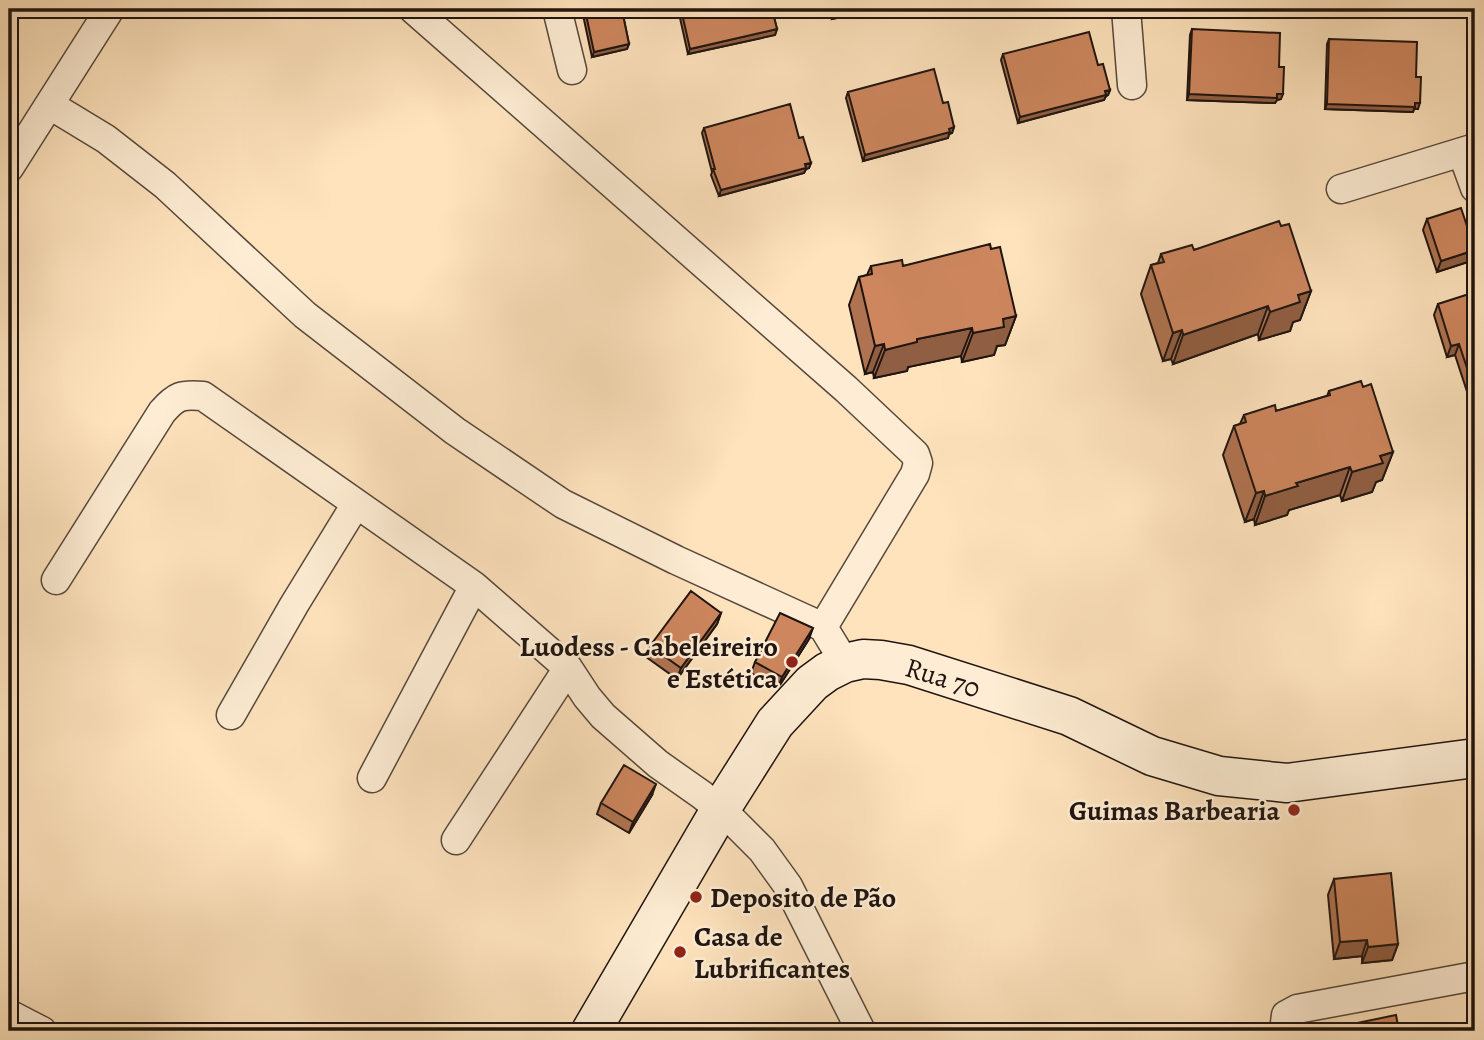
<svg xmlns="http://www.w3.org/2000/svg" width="1484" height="1040" font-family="Alegreya,serif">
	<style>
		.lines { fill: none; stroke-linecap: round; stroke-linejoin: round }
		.street-casing { stroke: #57483b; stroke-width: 31 }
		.secondary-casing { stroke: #1f1410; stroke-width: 41 }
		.street { stroke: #feedd4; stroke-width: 28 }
		.secondary { stroke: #feedd4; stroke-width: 38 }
		.wall { fill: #b07351; stroke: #1f1410; stroke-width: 2 }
		.shaded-wall { fill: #905e42; stroke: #1f1410; stroke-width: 2 }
		.building { fill: #cd865e; stroke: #1f1410; stroke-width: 2 }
		.poi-dot { fill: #8f2418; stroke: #feedd4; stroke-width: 2.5 }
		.labels { text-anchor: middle; stroke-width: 5; stroke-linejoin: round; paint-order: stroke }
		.poi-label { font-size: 28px; font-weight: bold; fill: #1f1410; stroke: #feedd4; text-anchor: end }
		.street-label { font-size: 28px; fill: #1f1410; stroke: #feedd4 }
	</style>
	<rect width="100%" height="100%" fill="#fee3bd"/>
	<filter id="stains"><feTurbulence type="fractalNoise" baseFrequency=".00286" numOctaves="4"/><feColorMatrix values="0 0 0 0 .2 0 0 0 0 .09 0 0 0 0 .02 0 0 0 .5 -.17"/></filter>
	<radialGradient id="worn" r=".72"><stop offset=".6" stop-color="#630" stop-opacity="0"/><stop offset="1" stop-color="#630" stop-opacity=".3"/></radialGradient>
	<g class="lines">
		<g class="street-casing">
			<path id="street" d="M413,9L846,389L915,454L918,463L915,474L823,627
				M557,9L572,70
				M1126,9L1132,85
				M50,105L106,139L165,185L305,315L455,431L563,504L676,560L823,627L845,663
				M1462,152L1475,188
				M9,168L110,9
				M1341,189L1475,148
				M56,580L162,412C176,396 181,394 203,396L474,586L568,668L587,697L603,716L658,764L702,795L731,819L762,850L788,886L861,1031
				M231,715L294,605L356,504
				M372,778L474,586
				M456,840L568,668
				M9,1014L42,1031
				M1284,1031L1286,1015L1297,1009L1475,976"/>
		</g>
		<g class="secondary-casing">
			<path id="secondary" d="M591,1031L720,810L775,723L812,683L827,672L845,663L863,659L881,660L909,665L1069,716L1152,756L1219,776L1287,783L1475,758"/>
		</g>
		<use href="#street" class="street"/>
		<use href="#secondary" class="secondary"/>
	</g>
	<path class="wall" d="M580,9H627L625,15H623L629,44L627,49L592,57L583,15L581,16Z
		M678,9H772L777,29L775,35L688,54Z
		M830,9H880L832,19Z
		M1192,29L1279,67L1281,99L1277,100L1275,103L1187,100L1190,35Z
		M1329,39L1416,77L1418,109H1414L1413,112L1325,109L1327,44Z
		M1003,54L1098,65L1110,90L1108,95L1106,96L1104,100L1018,123L1001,60Z
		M848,92L943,103L954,127L952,133L949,134L948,138L863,161L846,98Z
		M704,128L799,138L811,163L809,168L806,169L804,173L719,196L711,175L712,172L702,133Z
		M1427,219L1471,261L1437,272L1423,230Z
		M1281,226L1311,291L1300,320L1293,322L1290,331L1259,340L1258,334L1173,364L1171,359L1163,361L1141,294L1151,265L1158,263L1161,254L1194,250Z
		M991,249L1016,316L1005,345L997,346L994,355L962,362L961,356L908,367L907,371L874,378L873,372L865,374L849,305L859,277L867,275L871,266H903Z
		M1475,303V416L1455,355L1447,357L1434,315L1438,304Z
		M1363,387L1393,452L1382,480L1376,482L1372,492L1342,501L1340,495L1289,510L1287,515L1255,525L1254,519L1245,522L1223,455L1234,426L1240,424L1244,415L1276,411L1327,396L1329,391Z
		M721,613L717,624L677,679L646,657L650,646Z
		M809,639L778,688L751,673L755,662Z
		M652,795L629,833L597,814L601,803Z
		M1334,879L1398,944L1392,960L1362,963V956L1334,959L1328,895Z
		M1472,1020L1475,1031H1468Z"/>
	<path class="shaded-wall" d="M856,9H880L832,19L834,14Z
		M777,29L775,35L688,54L690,49Z
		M629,44L627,49L592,57L594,52Z
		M1110,90L1108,95L1106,96L1104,100L1018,123L1020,117Z
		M1189,94H1283L1281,99L1277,100L1275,103L1187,100Z
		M1420,103L1418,109H1414L1413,112L1325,109L1327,104Z
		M954,127L952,133L949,134L948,138L863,161L865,155Z
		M811,163L809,168L806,169L804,173L719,196L721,190Z
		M1475,250L1471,261L1437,272L1441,261Z
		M1311,291L1300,320L1293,322L1290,331L1259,340L1270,312L1298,295Z
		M1268,306L1258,334L1173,364L1183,335Z
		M1016,316L1005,345L997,346L994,355L962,362L973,333L1003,319Z
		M972,328L961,356L908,367L907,371L874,378L885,350L917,339Z
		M1182,330L1171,359L1163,361L1173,333Z
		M884,344L873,372L865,374L875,346Z
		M1459,344L1455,355L1447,357L1451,346Z
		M1393,452L1382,480L1376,482L1372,492L1342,501L1352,472L1380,456Z
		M1350,467L1340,495L1289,510L1287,515L1255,525L1265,496L1296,483Z
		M1264,491L1254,519L1245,522L1256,493Z
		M721,613L717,624L677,679L681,668Z
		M813,628L809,639L778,688L782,677Z
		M656,784L652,795L629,833L633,822Z
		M1367,940L1362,956L1334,959L1340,942Z
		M1398,944L1392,960L1362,963L1368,947Z"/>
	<path class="building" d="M583,9H627L622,10L629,44L594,52L585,10H583Z
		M681,9H772L777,29L690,49Z
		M833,9H856L834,14Z
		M1192,29L1280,33L1279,67H1284L1283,94H1277V98L1189,94Z
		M1089,32L1098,65L1103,64L1110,90L1105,91L1106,95L1020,117L1003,54Z
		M1329,39L1417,42L1416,77H1421L1420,103H1415V107L1327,104Z
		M934,69L943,103L948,102L954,127L949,129L950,132L865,155L848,92Z
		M790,104L799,138L803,137L811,163L805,164L806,168L721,190L713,169H715L704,128Z
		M1461,208L1475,250L1441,261L1427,219Z
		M1279,221L1281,226L1289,224L1311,291L1298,295L1300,302L1270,312L1268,306L1183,335L1182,330L1173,333L1151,265L1164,262L1161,254L1192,245L1194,250Z
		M990,244L991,249L1000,247L1016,316L1003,319L1004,327L973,333L972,328L917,339V342L885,350L884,344L875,346L859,277L872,274L871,266L902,260L903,266Z
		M1472,293L1475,303V392L1459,344L1451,346L1438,304Z
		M1361,381L1363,387L1371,384L1393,452L1380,456L1383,463L1352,472L1350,467L1296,483L1298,486L1265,496L1264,491L1256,493L1234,426L1246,422L1244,415L1275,405L1276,411L1330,395L1329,391Z
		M691,591L721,613L681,668L650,646Z
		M780,613L813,628L782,677L755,662Z
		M624,765L656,784L633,822L601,803Z
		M1391,873L1398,944L1368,947L1367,940L1340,942L1334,879Z
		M1396,1015L1399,1031H1323V1030Z
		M1472,1020H1475V1031H1474Z"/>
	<g class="poi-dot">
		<circle cx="792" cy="662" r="7"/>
		<circle cx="1294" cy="810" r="7"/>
		<circle cx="696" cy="897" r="7"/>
		<circle cx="680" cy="952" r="7"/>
	</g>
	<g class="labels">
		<g class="poi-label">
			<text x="778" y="656">Luodess - Cabeleireiro<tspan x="778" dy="32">e Estética</tspan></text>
			<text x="1280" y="820">Guimas Barbearia</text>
			<text x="710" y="907" text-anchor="start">Deposito de Pão</text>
			<text x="694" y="946" text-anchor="start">Casa de<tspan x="694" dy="32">Lubrificantes</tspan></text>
		</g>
		<g class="street-label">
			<text transform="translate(943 677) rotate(17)" y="10">Rua 70</text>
		</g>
	</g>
	<rect width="1484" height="1040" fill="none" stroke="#fee3bd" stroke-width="35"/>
	<rect x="10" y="10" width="1463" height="1019" fill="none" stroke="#1f1410" stroke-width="3.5"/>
	<rect x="18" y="18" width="1449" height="1005" fill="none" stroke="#1f1410" stroke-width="2"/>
	<rect width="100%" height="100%" filter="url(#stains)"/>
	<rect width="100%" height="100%" fill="url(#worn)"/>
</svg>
